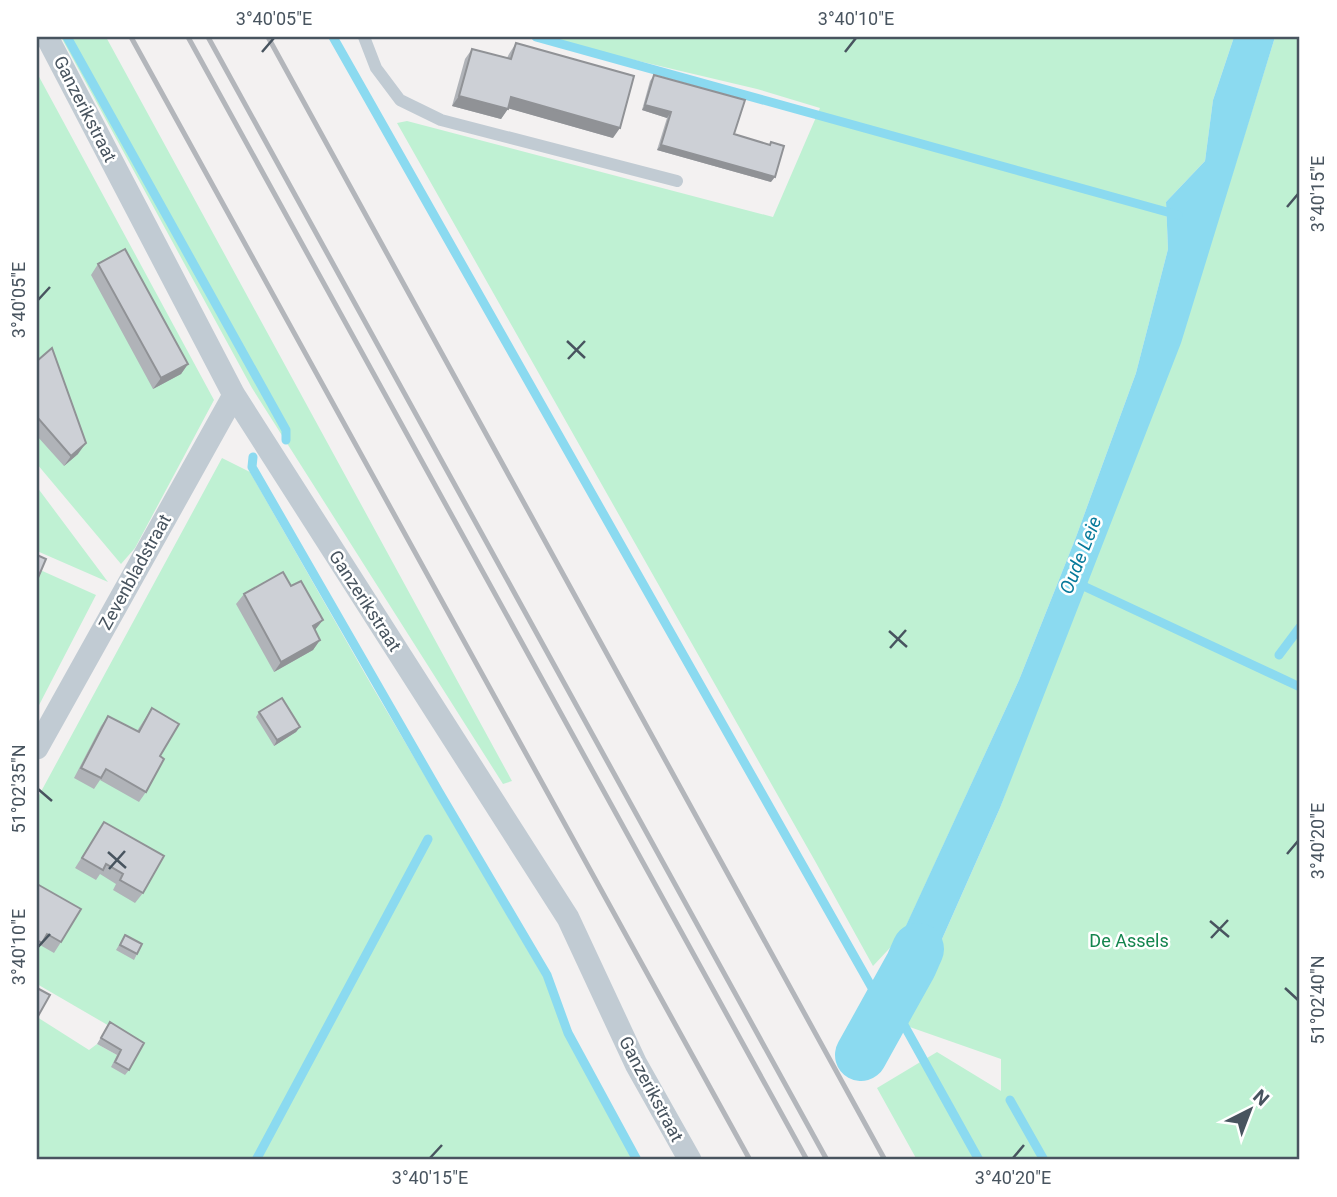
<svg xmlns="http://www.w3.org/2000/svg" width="1337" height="1197" font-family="Roboto,sans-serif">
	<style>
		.green { fill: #bff1d3 }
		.water { fill: #8bdaf0 }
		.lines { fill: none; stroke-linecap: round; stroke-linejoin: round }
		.stream { stroke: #8bdaf0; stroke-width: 9 }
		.river { stroke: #8bdaf0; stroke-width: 52 }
		.lane { stroke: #c1cbd3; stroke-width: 12 }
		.street { stroke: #c1cbd3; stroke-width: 23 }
		.rail { stroke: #b3b6bb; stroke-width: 5 }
		.wall { fill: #b0b3b8 }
		.shaded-wall { fill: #909296 }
		.building { fill: #cdd0d6; stroke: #909296; stroke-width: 2 }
		.ticks { fill: none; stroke: #48545f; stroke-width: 2.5 }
		.labels { text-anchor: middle; stroke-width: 5; stroke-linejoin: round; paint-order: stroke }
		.street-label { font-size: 18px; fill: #48545f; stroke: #fff }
		.park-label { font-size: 18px; fill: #14854e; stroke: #fff }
		.water-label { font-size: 19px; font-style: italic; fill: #087a9b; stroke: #fff }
		.neatline { fill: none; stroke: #48545f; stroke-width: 2.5 }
		.ticks-label { font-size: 18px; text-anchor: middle; fill: #48545f }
	</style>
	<rect width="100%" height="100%" fill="#f3f1f1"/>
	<path class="green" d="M61,37H106L512,781L503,784L252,388Z
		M537,37H1234L1213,100L1205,161L1166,202L1168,249L1136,373L1076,537L1019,680L902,935L873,966L815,861L397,123L407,121L773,217L820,108L757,89Z
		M1275,37H1300V1160H917L877,1088L937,1052L1001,1091V1059L904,1025L1000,808L1231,178Z
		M37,73L214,400L135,548L121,564L37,464Z
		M222,458L250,472L372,686L547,983L567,1033L635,1160H37V1017L89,1050L97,1044L117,1055L142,1045L37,984V799Z
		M37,487L108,582L37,551Z
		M38,569L96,595L37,709V573Z"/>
	<path class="water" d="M1234,37H1275L1181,343L1000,808L904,1025L900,1038L875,993L1019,680L1076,537L1136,373L1168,249L1166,202L1205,161L1213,100Z"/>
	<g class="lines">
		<path class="stream" d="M67,37L286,430V440
			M333,37L875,993
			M536,37L1178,215
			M253,457L252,467L439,792L547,975L568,1033L637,1160
			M1077,583L1300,687
			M1279,655L1300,627
			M904,1025L979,1160
			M1010,1100L1044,1160
			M256,1160L428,839"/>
		<path class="river" d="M861,1055L911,965L918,949"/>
		<path class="lane" d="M364,37L376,68L400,100L441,120L677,181"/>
		<path class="street" d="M47,37L234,395L568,918L636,1064L690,1160
			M37,748L234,395"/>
		<path class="rail" d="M131,37L750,1160
			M188,37L807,1160
			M208,37L827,1160
			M268,37L885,1160"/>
	</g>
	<path class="wall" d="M516,43L613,138L508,108L501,119L452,106L465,59L472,49L507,58L509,54Z
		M654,75L734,134L769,145L771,142V182L657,150L667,118L642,110L650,81Z
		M98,264L188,364L181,374L153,389L91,275Z
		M37,361L78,454L64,466L37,436Z
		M291,586L320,640L313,650L274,672L236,604L244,594Z
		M152,708L160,756L146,792L139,802L100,780L94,789L74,778L101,726L108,716L137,731Z
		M259,712L300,727L296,732L274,746L256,717Z
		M104,822L143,893L135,903L113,890L116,884L100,874L96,880L75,868Z
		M37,884L61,942L54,953L40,945L37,950Z
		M125,935L137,954L134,960L116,950Z
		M110,1022L129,1070L125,1075L111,1067L117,1055L97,1044Z"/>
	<path class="shaded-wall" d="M459,96L508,109L501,119L452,106Z
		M511,97L620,128L613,138L504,107Z
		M645,105L671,112L667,118L642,110Z
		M661,145L775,177L771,182L657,150Z
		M188,364L181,374L153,389L161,378Z
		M86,443L78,454L64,466L71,456Z
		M323,620L315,630L313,626Z
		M320,640L313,650L274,672L281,662Z
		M300,727L296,732L274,746L277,740Z"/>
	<path class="building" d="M516,43L634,76L620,128L511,97L508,109L459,96L472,49L511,59Z
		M654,75L745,100L734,134L770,145L771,142L784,146L775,177L661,145L671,112L645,105Z
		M125,249L188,364L161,378L98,264Z
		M52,348L86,443L71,456L37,417V361Z
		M37,555L46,559L37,580Z
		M283,572L291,586L301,581L323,620L313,626L320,640L281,662L244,594Z
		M282,698L300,727L277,740L259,712Z
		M152,708L179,724L160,756L164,759L146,792L106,769L101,778L81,768L108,716L139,732Z
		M104,822L164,856L143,893L120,880L123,874L106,864L103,870L82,858Z
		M37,884L81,909L61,942L47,934L42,943L37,940Z
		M125,935L142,944L137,954L120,945Z
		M37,988L50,995L37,1018Z
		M110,1022L144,1043L129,1070L115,1062L121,1050L101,1038Z"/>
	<path class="ticks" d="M262,52L274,38M845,52L856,38M1287,207L1298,194M38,300L50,287M567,341L585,358M568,359L585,341M889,631L907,647M890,648L906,630M38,789L52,801M108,852L126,868M1287,854L1298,841M109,869L125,851M1210,921L1229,937M1211,938L1228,920M38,947L50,934M1285,988L1298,1000M430,1158L442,1145M1013,1158L1024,1145"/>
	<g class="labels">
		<g class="street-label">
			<text transform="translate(85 109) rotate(63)" y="6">Ganzerikstraat</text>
			<text transform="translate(135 572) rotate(-61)" y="6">Zevenbladstraat</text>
			<text transform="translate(365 601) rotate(57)" y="6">Ganzerikstraat</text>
			<text transform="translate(651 1089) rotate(62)" y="6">Ganzerikstraat</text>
		</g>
		<g class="park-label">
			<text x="1129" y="947">De Assels</text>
		</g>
		<g class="water-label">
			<text transform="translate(1080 555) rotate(-68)" y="7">Oude Leie</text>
		</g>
	</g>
	<rect width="1337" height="1197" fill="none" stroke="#ffffff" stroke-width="77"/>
	<g transform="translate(1250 1110) rotate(42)" stroke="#ffffff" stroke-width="5" paint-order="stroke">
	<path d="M0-5L12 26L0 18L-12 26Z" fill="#48545f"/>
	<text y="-10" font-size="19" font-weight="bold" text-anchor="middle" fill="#48545f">N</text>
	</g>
	<rect x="38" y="38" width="1260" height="1120" class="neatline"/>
	<g class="ticks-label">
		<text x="274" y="25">3°40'05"E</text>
		<text x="856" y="25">3°40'10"E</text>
		<text transform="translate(1318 194) rotate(-90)" y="6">3°40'15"E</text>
		<text transform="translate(19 300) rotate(-90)" y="6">3°40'05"E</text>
		<text transform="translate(19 789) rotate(-90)" y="6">51°02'35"N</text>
		<text transform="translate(1318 841) rotate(-90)" y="6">3°40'20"E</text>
		<text transform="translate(19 947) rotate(-90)" y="6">3°40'10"E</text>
		<text transform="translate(1318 1000) rotate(-90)" y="6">51°02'40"N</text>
		<text x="430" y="1184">3°40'15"E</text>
		<text x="1013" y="1184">3°40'20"E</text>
	</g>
</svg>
